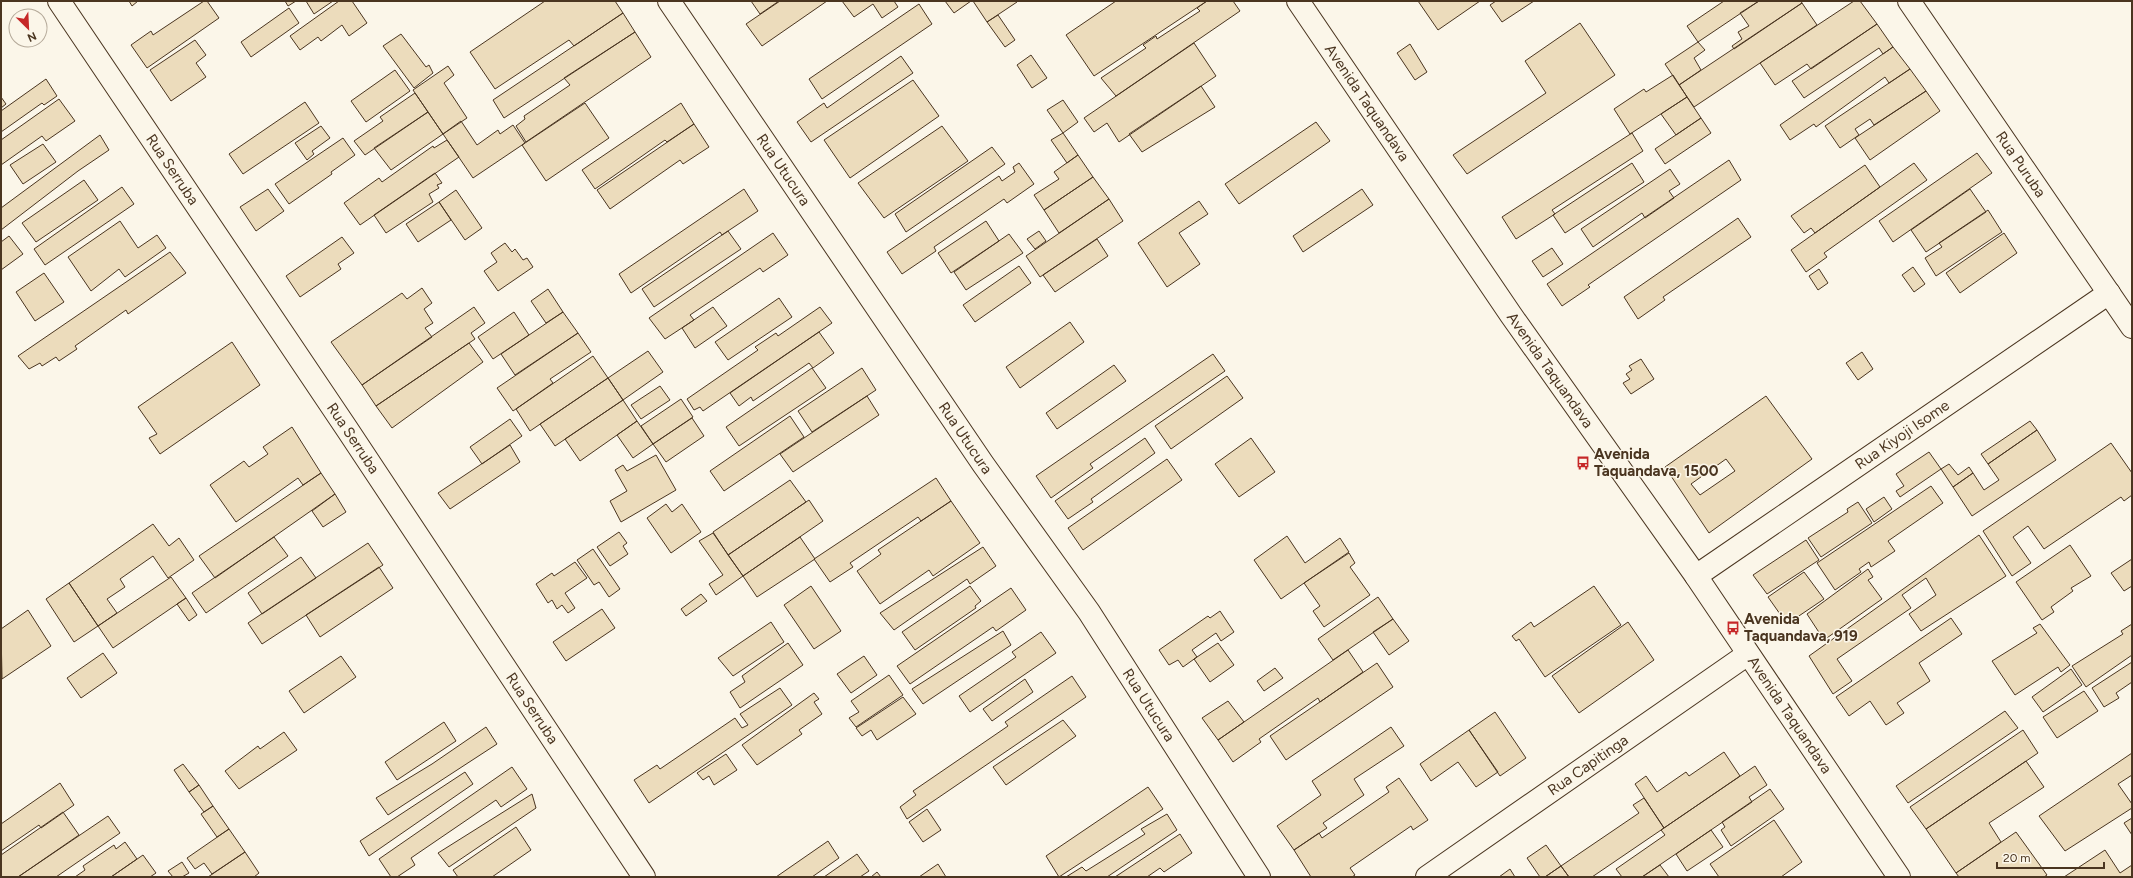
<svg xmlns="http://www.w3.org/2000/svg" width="2133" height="878" font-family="Figtree,sans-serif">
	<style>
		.building { fill: #ecdcbc; stroke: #4a3520; fill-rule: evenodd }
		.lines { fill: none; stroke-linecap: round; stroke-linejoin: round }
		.minor-casing { stroke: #4a3520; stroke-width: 24 }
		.minor { stroke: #fbf6e9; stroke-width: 22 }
		.labels { text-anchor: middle; stroke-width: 3; stroke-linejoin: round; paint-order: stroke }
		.street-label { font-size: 15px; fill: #4a3520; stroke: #fbf6e9 }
		.poi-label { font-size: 15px; font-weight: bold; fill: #4a3520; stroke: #fbf6e9; text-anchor: start }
	</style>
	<rect width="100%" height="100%" fill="#fbf6e9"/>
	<path class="building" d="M129,1H138L132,6Z
		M204,1H207L219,18L147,68L131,45L151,31L153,35Z
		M285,1H296L288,6Z
		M306,1H333L314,14Z
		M339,1H352L367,23L349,36L342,25L321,41L318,37L300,50L290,36Z
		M545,1H615L623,13L574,46L569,40L495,89L470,52Z
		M751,1H779L760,14Z
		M780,1H827L762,46L746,24Z
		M842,1H894L898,7L882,18L873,4L854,17Z
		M945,1H971L954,13Z
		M973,1H1016L1017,2L987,22Z
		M1116,1H1207L1094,76L1066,35Z
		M1207,1H1233L1240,11L1116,96L1101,78L1146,48L1143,45L1156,36L1157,39L1200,11L1197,8Z
		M1418,1H1480L1438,30Z
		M1496,1H1534L1502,22L1490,5Z
		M1724,1H1759L1698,42L1687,26Z
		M1759,1H1801L1802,3L1734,49L1732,46L1742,39L1738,32L1749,26L1740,13Z
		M1854,1H1860L1877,24L1811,69L1807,64L1775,85L1760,63Z
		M1802,3L1817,25L1694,107L1679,85Z
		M919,4L932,24L822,99L809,79Z
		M289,8L299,23L251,57L241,42Z
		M623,13L635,32L504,118L493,100Z
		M998,15L1015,40L1005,47L987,22Z
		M1580,23L1615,75L1467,174L1453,155L1546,93L1525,61Z
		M1877,24L1893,47L1883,54L1879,48L1804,98L1792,81Z
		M635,32L651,57L526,142L516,126L525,119L524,116L570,85L564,78Z
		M401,34L426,67L429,65L433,73L414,88L383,46Z
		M195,40L206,55L196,63L206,77L171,101L150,70Z
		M1698,42L1705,50L1694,58L1701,70L1679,85L1665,64Z
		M1194,43L1216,76L1119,142L1107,123L1094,132L1084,118Z
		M1410,44L1427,72L1415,80L1397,53Z
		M1893,47L1910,69L1889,83L1885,77L1816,127L1814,124L1790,140L1780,125Z
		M1031,55L1047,78L1032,88L1017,65Z
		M901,56L913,73L811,142L797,122L824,103L827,108Z
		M448,66L454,75L444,83L467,118L443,134L413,90Z
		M1910,69L1926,91L1874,125L1870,119L1855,129L1859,135L1840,148L1825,126Z
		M395,70L410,91L366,122L351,101Z
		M1673,75L1687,97L1630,134L1614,109L1644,89L1646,92Z
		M46,79L57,96L44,105L42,103L1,132V111Z
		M913,80L939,116L850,178L824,140Z
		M1201,86L1215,107L1142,152L1129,134Z
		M1926,91L1940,111L1870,160L1855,138Z
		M415,93L428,112L365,155L354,141L383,121L380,117Z
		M1,97L6,104L1,108Z
		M1687,97L1701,118L1676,135L1661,114Z
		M59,99L75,121L46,141L42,136L1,165V140Z
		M1063,100L1078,122L1063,133L1047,110Z
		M305,102L319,123L243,174L229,154Z
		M585,103L609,138L546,181L522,145Z
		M681,103L694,124L667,142L665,140L595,189L582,170Z
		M428,112L443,134L391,170L374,148Z
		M1701,118L1711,133L1665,164L1655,149Z
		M461,121L477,145L498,130L500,134L513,125L525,143L473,178L443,134Z
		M1316,122L1330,141L1239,204L1225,184Z
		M694,124L709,147L683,164L680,160L610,209L597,190Z
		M321,126L330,138L312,151L314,154L307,160L295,143Z
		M942,126L968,161L884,218L858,183Z
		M1063,133L1078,155L1067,163L1051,140Z
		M1632,133L1643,151L1552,210L1555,214L1516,239L1502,217Z
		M100,135L109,150L78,171L1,230V208Z
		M343,138L355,155L331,172L332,174L289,204L275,184Z
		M447,140L459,157L360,225L344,203L379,178L382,182L433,146L434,148Z
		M43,144L56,162L23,184L10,165Z
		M992,147L1005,164L906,232L895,214Z
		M1977,153L1992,173L1893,242L1879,221Z
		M1078,155L1093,177L1044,210L1034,195L1059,179L1054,172Z
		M1729,160L1741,180L1588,285L1590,287L1562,306L1547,284Z
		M1019,163L1034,184L1007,203L1004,199L934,247L936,251L902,274L887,252L999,176L1002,181L1015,172L1013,167Z
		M1632,163L1644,182L1565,233L1553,215Z
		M1914,163L1927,180L1824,253L1827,257L1806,272L1791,250Z
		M1865,165L1880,187L1815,233L1811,228L1804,233L1791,216Z
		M1670,169L1680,184L1669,191L1674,198L1645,218L1642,213L1593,247L1581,229Z
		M435,173L442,183L437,185L439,188L429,194L433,202L386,233L374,215Z
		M1093,177L1109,199L1059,233L1044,210Z
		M84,180L98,200L36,242L22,223Z
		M122,187L134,204L45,265L34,249Z
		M268,189L284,211L256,231L240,207Z
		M744,189L758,211L722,235L720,232L631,293L619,274Z
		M1362,189L1373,205L1303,252L1293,236Z
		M1970,189L1986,212L1926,252L1911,230Z
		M456,190L482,228L465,240L439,202Z
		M1109,199L1123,221L1040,277L1026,256Z
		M1199,201L1208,214L1179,233L1200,264L1167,287L1138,243Z
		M439,202L451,220L418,242L406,224Z
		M1988,210L2002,232L1936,276L1925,258L1942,247L1939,243Z
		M1738,218L1751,237L1663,297L1665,300L1638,319L1624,297Z
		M120,221L138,248L157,235L166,248L125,277L119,269L91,291L68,257Z
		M986,221L999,241L951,273L938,253Z
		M728,231L741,249L654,307L642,289Z
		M1039,231L1046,241L1035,249L1027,239Z
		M773,233L788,255L763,272L760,268L690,315L694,320L665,339L649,318Z
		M2004,233L2017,253L1960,293L1946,273Z
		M1009,234L1023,253L966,290L954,272Z
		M9,236L23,254L1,270V242Z
		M342,237L354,253L338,264L341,269L300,297L286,276Z
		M1097,239L1108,256L1055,292L1043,275Z
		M505,243L512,252L515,249L523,260L527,258L533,267L498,291L484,271L497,262L491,253Z
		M1552,248L1563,264L1543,277L1532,261Z
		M170,252L186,273L128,314L126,310L75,346L77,349L59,361L56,357L42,366L40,363L29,369L18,356Z
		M1019,266L1031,283L975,322L963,305Z
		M1913,267L1925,284L1914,292L1902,275Z
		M1819,269L1828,283L1818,290L1809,276Z
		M44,273L64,302L35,321L16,292Z
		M422,288L432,303L424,309L433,323L425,328L432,337L362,385L331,342L402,293L407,299Z
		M548,289L563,312L546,323L531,301Z
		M779,298L792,317L728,360L715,342Z
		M474,307L485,323L471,333L475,339L376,406L362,385Z
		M713,307L727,326L695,348L682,328Z
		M820,307L832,323L703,411L700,407L694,410L687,399L758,350L755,347L776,333L778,336Z
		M514,312L529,335L493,359L478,337Z
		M563,312L578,333L515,375L501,354Z
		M1070,322L1084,342L1020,388L1006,367Z
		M819,332L834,353L813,368L809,363L753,401L751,397L739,406L730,393Z
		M578,333L591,352L550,379L553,383L513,411L497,388Z
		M232,342L260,385L160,454L149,438L157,434L138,407Z
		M469,343L483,362L392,428L376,406Z
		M648,351L663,372L623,400L608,378Z
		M1862,352L1873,369L1858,380L1846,363Z
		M1213,354L1225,371L1090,464L1093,468L1051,498L1036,476Z
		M593,356L608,378L530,431L516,409Z
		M1641,359L1654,379L1631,394L1623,383L1630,379L1626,374L1632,370L1629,366Z
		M1114,365L1126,381L1057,429L1046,413Z
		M812,368L826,388L739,446L726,427Z
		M862,368L876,390L812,432L798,411Z
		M1227,376L1243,398L1171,449L1155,426Z
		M608,378L623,400L555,446L540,424Z
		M660,386L670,400L641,419L631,405Z
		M867,396L879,415L793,472L780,454Z
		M1766,396L1812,459L1709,533L1665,467ZM1726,459L1735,471L1700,495L1691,484Z
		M681,399L693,417L653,444L641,426Z
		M623,400L637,421L580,461L565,439Z
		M790,416L804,437L724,491L710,471Z
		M692,418L704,436L666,462L653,444Z
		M510,419L522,436L482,464L470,447Z
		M637,421L653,444L633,458L617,435Z
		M2030,421L2037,430L1988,464L1981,454Z
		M292,427L321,473L303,485L298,478L236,522L210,485L244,461L249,467L268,454L263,447Z
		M2037,430L2056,460L1972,516L1953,487L1973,473L1984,490L1999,480L1988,464Z
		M1145,438L1155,453L1091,499L1093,502L1068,519L1055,501Z
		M1251,438L1275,472L1239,497L1215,464Z
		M2111,443L2132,473V495L2124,501L2121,497L2044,549L2028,526L2013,537L2031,563L2012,576L1983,531Z
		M510,445L520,462L450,509L438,493Z
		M1929,452L1941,469L1900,497L1896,491L1904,486L1896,474Z
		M656,455L676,490L621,522L610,501L627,491L615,470L623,465L627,471Z
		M1167,459L1182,480L1083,550L1068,528Z
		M1949,464L1958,475L1969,467L1973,473L1953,487L1941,469Z
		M321,473L335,494L215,578L199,556Z
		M936,478L951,501L921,521L918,517L850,563L853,567L830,582L814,559Z
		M790,480L806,502L728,555L713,532Z
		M1931,486L1943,503L1888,541L1895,551L1871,567L1869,562L1859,569L1861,572L1835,590L1817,563Z
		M335,494L346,512L323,527L312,511Z
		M1884,497L1892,509L1874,522L1866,509Z
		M809,500L823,521L743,576L728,555Z
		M951,501L980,543L933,576L929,570L880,604L857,571L881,554L878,550Z
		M1858,502L1872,523L1821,557L1808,538L1848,512L1847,509Z
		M666,504L672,512L682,504L701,532L671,553L647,518Z
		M153,524L169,546L179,538L194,560L168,578L153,556L120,579L125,587L107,599L117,613L98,626L69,583Z
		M619,532L627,543L623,546L628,554L610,566L597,547Z
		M713,533L743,576L716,595L709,584L723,575L699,541Z
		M1979,535L2006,576L1921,631L1909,614L1936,595L1926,578L1902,595L1911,608L1837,659L1852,681L1833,694L1809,656Z
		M1287,536L1305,563L1340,538L1349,552L1281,599L1254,560Z
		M274,537L288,556L206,613L192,593Z
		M800,537L815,559L757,597L743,576Z
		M1806,540L1819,560L1767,594L1753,575Z
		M368,543L383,565L262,644L248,623Z
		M2070,545L2091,576L2071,588L2073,591L2051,607L2054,612L2042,620L2016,582Z
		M983,547L996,566L970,584L967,579L894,630L880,613Z
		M593,549L620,589L609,597L599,582L594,585L577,560Z
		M1349,553L1355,563L1350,567L1370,595L1324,627L1313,611L1320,606L1304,583Z
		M301,557L316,578L262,614L248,593Z
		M2132,559V586L2124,591L2111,573Z
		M575,562L587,578L565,593L575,608L568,613L562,605L557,609L552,600L548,603L536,584L552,573L554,576Z
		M379,567L393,588L320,637L306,615Z
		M1868,569L1873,577L1868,580L1882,599L1824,640L1807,614Z
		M1804,572L1824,599L1787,624L1768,597Z
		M171,577L186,598L113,648L98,626Z
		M69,583L98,626L74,642L46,599Z
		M811,586L841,631L814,649L784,605Z
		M970,586L981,601L975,606L976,608L915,650L902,632Z
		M1594,586L1621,625L1545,677L1519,639L1516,641L1512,636L1531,622L1534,627Z
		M1011,588L1026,610L996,631L993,627L910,684L897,666Z
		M701,594L707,601L686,616L681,609Z
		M1378,597L1393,619L1333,660L1318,639Z
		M186,598L197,615L189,621L177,604Z
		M602,609L615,628L566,661L553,642Z
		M28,610L51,646L2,679L1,629Z
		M1220,611L1234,632L1221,641L1216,633L1192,650L1197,657L1183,667L1178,660L1169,665L1159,650L1208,616L1210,618Z
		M1951,618L1962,634L1919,663L1930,681L1897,703L1904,713L1886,725L1870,701L1849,716L1836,697Z
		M1393,619L1409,641L1389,655L1373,632Z
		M771,622L784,642L733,676L718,658Z
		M1628,622L1654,660L1579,713L1552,676Z
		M2040,624L2070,665L2061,672L2058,667L2015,695L1992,661L2037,633L2033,628Z
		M2132,624V655L2086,687L2072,666L2123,634L2121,631Z
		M1003,631L1011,645L923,704L912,689Z
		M1041,632L1056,653L970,712L959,696L1016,657L1012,652Z
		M788,643L803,665L740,708L730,692L745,682L742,676Z
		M1218,643L1234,665L1210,682L1194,659Z
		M1348,650L1363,672L1320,702L1318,698L1259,739L1261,742L1233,762L1218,740Z
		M103,653L117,673L81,698L67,678Z
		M341,656L356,677L304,713L289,691Z
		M864,656L877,675L851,693L837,674Z
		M2132,662V682L2116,693L2119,698L2104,707L2092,688Z
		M1377,663L1393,687L1286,760L1270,736Z
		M1275,668L1283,678L1264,691L1257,681Z
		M2071,669L2082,685L2043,712L2032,697Z
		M889,675L903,695L856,727L849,718L859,712L851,701Z
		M1072,676L1086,697L907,819L900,807L916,795L913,791L1008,726L1005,722Z
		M1025,679L1033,692L992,721L983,709Z
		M780,688L792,705L649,803L634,780L657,765L660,769L735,718L742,728L748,725L740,714Z
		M2084,691L2098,711L2057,738L2043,717Z
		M814,693L819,699L814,702L822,714L799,730L802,734L757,765L742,745Z
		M903,697L916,714L877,740L871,730L862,736L856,728Z
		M1228,701L1244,722L1218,740L1202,718Z
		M2005,711L2018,728L1908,803L1896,786Z
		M1495,712L1526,758L1500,776L1469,730Z
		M1063,720L1076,736L1006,785L993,767Z
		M444,722L456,741L397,780L385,762Z
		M486,727L497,744L388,815L376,798L432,764Z
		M1391,727L1404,746L1354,779L1364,795L1323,823L1327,828L1294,850L1277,826L1321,795L1312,781Z
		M1469,730L1498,772L1476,787L1458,762L1431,781L1420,764Z
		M2023,730L2038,753L1926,829L1910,807Z
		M284,732L297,750L239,789L225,771L258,746L260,749Z
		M1724,752L1740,776L1664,828L1635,784L1646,776L1657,792L1686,772L1689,776Z
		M2132,753V775L2118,784L2132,804V808L2065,851L2039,816Z
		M726,754L737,770L714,785L709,776L703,780L697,773Z
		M2026,761L2044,787L1989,823L2001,842L1956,873L1926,829Z
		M183,764L199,785L189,792L174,770Z
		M1755,766L1767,785L1749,797L1752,802L1642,877H1622L1616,869L1665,835L1661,830Z
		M512,767L527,789L501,807L496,800L411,858L415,865L397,877H391L379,859Z
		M465,772L473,784L369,856L360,841Z
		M1399,778L1428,820L1413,830L1411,826L1350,868L1355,875L1352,877H1311L1294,850L1319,833L1322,838L1389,792L1386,787Z
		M60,783L74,805L41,828L39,825L1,851V824Z
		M199,785L213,806L204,812L189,792Z
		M1148,787L1163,809L1059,877L1046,856Z
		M1770,789L1784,809L1731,846L1721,830L1725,827L1722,822Z
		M532,794L536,808L449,867L438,853Z
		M1644,798L1664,828L1592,877H1569L1561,866L1639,813L1633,805Z
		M213,806L229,829L217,837L201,814Z
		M927,809L941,830L923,842L909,822Z
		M63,812L79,835L18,877H1V855Z
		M1167,814L1177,830L1107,877H1066L1082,867L1086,871L1145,834L1141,829Z
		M108,816L120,833L56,877H18Z
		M2132,818V835L2124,823Z
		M1774,820L1802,862L1781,877H1719L1710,864Z
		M516,827L531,850L492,877H458L453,870Z
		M229,829L245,852L212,874L204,863L195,869L187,858Z
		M1711,830L1723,847L1687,871L1676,854Z
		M2016,832L2047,875L2044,877H1959L1956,873Z
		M1180,834L1192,853L1164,872L1160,868L1147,877H1115Z
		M828,841L839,858L812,877H776Z
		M125,842L137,859L111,877H75L85,870L83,866L114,845L116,849Z
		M1546,845L1561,866L1545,877H1540L1527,858Z
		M2105,850L2120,873L2132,865V877H2064Z
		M245,852L259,873L254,877H208Z
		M857,854L869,871L860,877H824Z
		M143,855L156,873L150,877H111Z
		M182,862L189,873L182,877H173L168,871Z
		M938,864L946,877H919Z
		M1660,865L1669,877H1642Z
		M1561,866L1569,877H1545Z
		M1510,869L1515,877H1499Z
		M877,872L881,877H871Z"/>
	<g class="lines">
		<g class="minor-casing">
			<g id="minor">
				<path id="s1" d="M59,1L347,429L644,877"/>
				<path id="s2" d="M669,1L983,464L1089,612L1259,877"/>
				<path id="s3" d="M1298,1L1511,315L1696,576L1899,877"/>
				<path id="s4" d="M1909,1L2132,327"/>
				<path id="s5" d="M1696,576L2109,293"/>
				<path id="s6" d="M1427,877L1748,654"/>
			</g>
		</g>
		<use href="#minor" class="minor"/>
	</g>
	<defs>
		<g id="bus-bare" transform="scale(1.08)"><path d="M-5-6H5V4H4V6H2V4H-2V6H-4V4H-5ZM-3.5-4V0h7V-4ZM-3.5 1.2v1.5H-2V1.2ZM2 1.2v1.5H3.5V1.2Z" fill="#c62828" stroke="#fbf6e9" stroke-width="2.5" paint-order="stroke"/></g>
	</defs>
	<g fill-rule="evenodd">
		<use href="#bus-bare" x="1583" y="463"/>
		<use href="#bus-bare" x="1733" y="628"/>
	</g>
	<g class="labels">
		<g class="street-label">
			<text dy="5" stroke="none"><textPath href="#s3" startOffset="123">Avenida Taquandava</textPath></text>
			<text dy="5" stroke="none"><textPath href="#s4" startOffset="198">Rua Puruba</textPath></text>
			<text dy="5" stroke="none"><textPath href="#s1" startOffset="203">Rua Serruba</textPath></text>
			<text dy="5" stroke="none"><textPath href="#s2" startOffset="204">Rua Utucura</textPath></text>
			<text dy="5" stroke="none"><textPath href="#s3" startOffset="447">Avenida Taquandava</textPath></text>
			<text dy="5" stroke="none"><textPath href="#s5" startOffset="250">Rua Kiyoji Isome</textPath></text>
			<text dy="5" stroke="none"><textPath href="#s1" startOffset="527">Rua Serruba</textPath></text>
			<text dy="5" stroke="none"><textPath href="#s2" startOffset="528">Rua Utucura</textPath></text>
			<text dy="5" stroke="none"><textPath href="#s2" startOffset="852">Rua Utucura</textPath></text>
			<text dy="5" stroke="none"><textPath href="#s1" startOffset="851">Rua Serruba</textPath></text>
			<text dy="5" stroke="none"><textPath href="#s3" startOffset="867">Avenida Taquandava</textPath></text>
			<text dy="5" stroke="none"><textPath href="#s6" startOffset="196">Rua Capitinga</textPath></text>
		</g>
		<g class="poi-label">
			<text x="1594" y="459">Avenida<tspan x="1594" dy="17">Taquandava, 1500</tspan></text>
			<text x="1744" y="624">Avenida<tspan x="1744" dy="17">Taquandava, 919</tspan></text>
		</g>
	</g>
	<rect width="2133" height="878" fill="none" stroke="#4a3520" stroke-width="4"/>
	<g transform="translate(28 28) rotate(156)"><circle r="19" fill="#fbf6e9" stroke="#b4a999"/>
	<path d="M0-3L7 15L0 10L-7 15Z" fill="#c62828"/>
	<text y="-6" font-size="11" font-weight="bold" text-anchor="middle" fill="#4a3520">N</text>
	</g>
	<path d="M1997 862v6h107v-6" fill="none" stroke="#4a3520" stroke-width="2"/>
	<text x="2003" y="862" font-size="12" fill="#4a3520" stroke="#fbf6e9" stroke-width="3" paint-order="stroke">20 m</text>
</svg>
